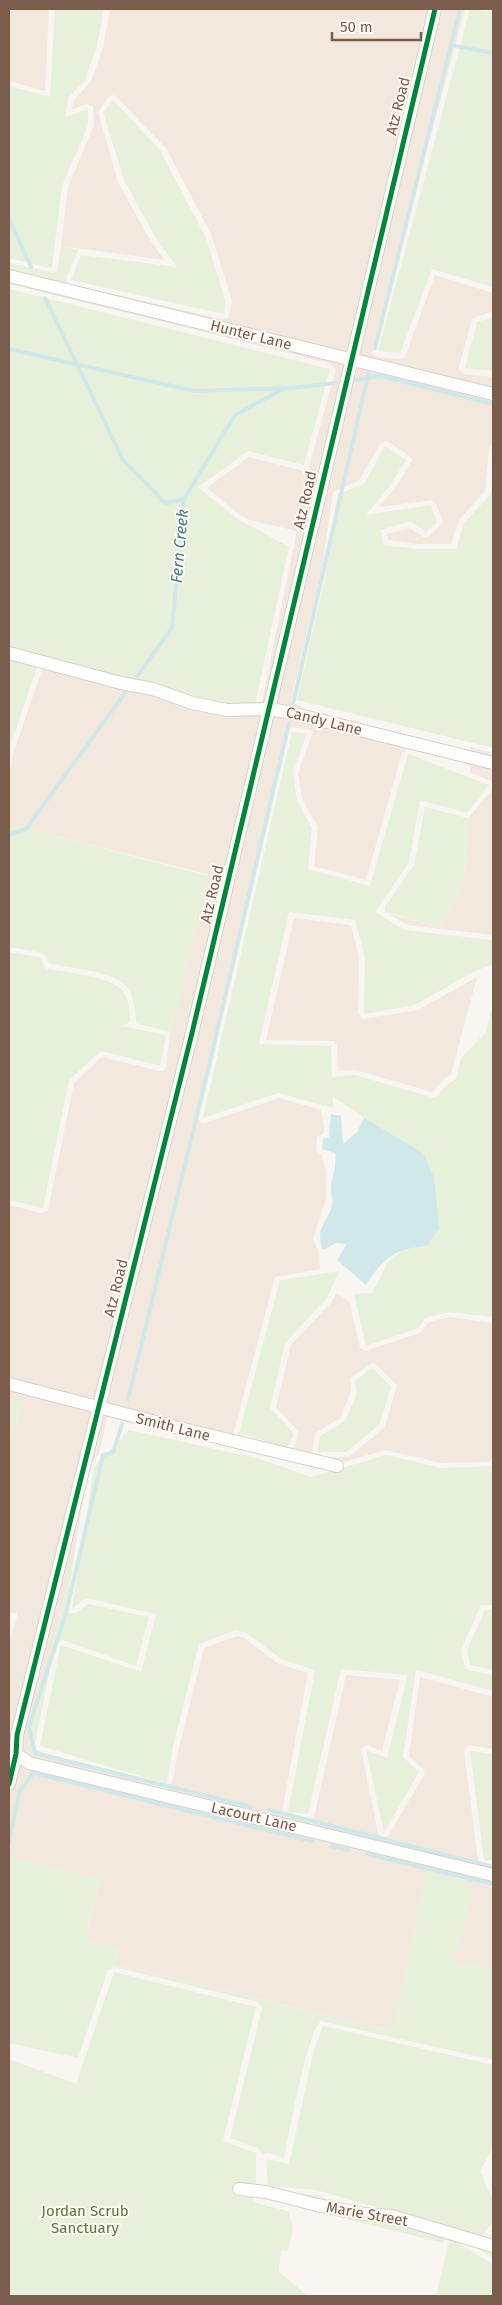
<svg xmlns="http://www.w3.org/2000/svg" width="502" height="2305" font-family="'Fira Sans',sans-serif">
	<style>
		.residential { fill: #f2e8de; fill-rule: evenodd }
		.green { fill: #e7f0db }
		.water { fill: #d0e8ea }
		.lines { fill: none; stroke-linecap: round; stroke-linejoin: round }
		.stream { stroke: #d0e8ea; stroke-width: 4 }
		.minor-casing { stroke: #d7d1cb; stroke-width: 14 }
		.minor { stroke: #fefefd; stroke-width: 12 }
		.cycleway-casing { stroke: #fffaf3; stroke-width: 8 }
		.cycleway { stroke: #00873e; stroke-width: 5 }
		.labels { text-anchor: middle; stroke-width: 4; stroke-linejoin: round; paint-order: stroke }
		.street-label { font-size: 15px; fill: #7a5c4d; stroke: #fffaf3 }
		.park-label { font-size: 15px; fill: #537a41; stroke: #fffaf3 }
		.water-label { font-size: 16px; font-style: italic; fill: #437c86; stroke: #fffaf3 }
	</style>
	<rect width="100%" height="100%" fill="#f9f5f0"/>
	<path class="residential" d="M9,9H49L45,91L9,81Z
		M110,9H465L372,353L377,357L400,359L405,357L435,275L493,293V311L472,319L459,367V370L465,374L493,377V443L489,449L485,491L459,520L451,544H418L388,540L387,534L410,528L423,537H428L443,522L436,504L432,500L379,507L396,487L412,460L409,456L389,442L385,441L380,444L359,480L333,492L322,568L291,700L293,703L301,706V712L414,745L413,750L407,749L402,753L366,880L314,866L318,827L302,799L298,773L313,732L309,729L292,727L286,731L197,1118L200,1122L205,1123L279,1098L321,1110L324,1125V1133L317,1137L316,1149L317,1152L322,1155L326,1172V1199L313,1238L319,1253L320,1269L275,1277L233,1435L293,1451L299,1432L276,1407L291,1345L331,1303L336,1293L349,1301L360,1348L365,1351L420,1333L429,1322L450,1317L493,1323V1457L489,1462L442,1463L385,1450L330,1466L108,1414L99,1454L88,1467L75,1551L27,1752L96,1768L165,1789L171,1788L179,1748L204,1648L237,1636L244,1638L279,1664L308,1673L282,1811L286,1817L308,1819L314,1817L346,1675L400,1680L382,1751L367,1745L361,1749L378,1833L383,1838L389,1835L425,1773L423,1769L409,1756L420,1677L493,1697L492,1749L469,1745L464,1751L478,1860L481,1864L493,1866V1969L453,1963L427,1871L393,2031L114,1964L119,1949L85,1940L100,1879L9,1858V1644L18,1613H9V1444L23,1402L9,1399V1205L41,1213L48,1211L74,1083L102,1057L159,1071H163L166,1067L170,1032L209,875L9,824V776L14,751L43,667L260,711L297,531L250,520L239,514L207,488L249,457L303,471L308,470L336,369L331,364L237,340L228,318L232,302L212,236L166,148L115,95L108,97L98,112L118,182L151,242L165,260L61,246L68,187L94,125L93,106L87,104L72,109L74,100L91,81L103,48ZM372,1363L377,1365L397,1385L385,1427L349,1457H318L312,1454L315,1433L340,1418L351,1392L350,1378Z
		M470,747L493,753V782L470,772Z
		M493,789V935L407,925L389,914L442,927L464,878L468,818Z
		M294,918L351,925L359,958L358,1013L362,1019L418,1010L477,977L451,1075L444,1079L432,1092L356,1070L338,1071L337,1046L333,1041L266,1040Z"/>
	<path class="green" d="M55,9H104L97,46L85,80L68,98L65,117L88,109V125L62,186L52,268L9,258V86L50,97Z
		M470,9L493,12V287L432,269L400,353L378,351Z
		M113,100L160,150L206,238L226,303L224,314L71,280L81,255L177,267L157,240L124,180L103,112Z
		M61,246L78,250L66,278L68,284L223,319L228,318L237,340L9,284V263L54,273L57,271Z
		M9,289L330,369L304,465L248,451L198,487L236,518L289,547L254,709L227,710L39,661L9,749Z
		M493,317V371L465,368L477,322Z
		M385,446L406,460L391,484L366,515L431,505L437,522L426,532L411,521L381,530L383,545L418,549H456L464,523L491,494L493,463V748L297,700L327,569L338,494L364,484Z
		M292,732L307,734L293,772L297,800L312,828L308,869L370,886L408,754L489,785L467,813L420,800L409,862L375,912L405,930L493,940V964L473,972L415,1005L364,1014L365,958L355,920L289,912L259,1044L331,1046L332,1077L355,1075L435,1098L449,1083L456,1079L461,1058L486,1032L493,1004V1317L449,1312L425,1318L418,1328L366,1346L354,1294L372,1293L388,1262L406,1248L427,1246L380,1129L333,1096V1108L278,1093L203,1118Z
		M425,807L468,818L464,878L442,927L385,912V907L414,865Z
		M9,824L209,876L170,1032L136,1023C135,1011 135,996 126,986C113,972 69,967 50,964L43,953L9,947Z
		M9,952L40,957L46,969C65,972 107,976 121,989C129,997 130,1012 130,1022L122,1026L166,1035L160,1066L101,1051L69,1080L43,1208L9,1200Z
		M340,1271L326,1299L285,1343L270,1408L294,1434L288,1448L239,1433L280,1280Z
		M372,1368L391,1387L379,1425L346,1452H317L320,1436L345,1421L357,1393L355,1381Z
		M9,1399L23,1402L9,1443Z
		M129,1430L260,1459L311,1477L386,1455L442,1468L493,1466V1605H481L461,1650L465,1669L493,1675V1691L416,1670L403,1757L419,1772L384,1832L366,1750L387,1758L408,1675L341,1669L308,1814L288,1812L315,1670L283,1660L246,1633L236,1630L199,1644L173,1747L167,1784L40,1746L61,1645L141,1672L156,1614L86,1598L72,1609L94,1468Z
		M75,1551L67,1608L68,1613H76L88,1604L149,1617L136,1666L63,1640L57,1641L55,1644L34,1748L38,1751L96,1768L27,1752Z
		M485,1610H493V1670L470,1665L467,1650Z
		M470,1751L493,1754V1861L484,1860Z
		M9,1858L100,1879L85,1939L119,1949L114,1964L392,2031L427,1871L475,1885L453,1963L493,1969V2060L321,2021C307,2032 289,2135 284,2158L268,2153L262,2155L258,2148L230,2138L262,2008L258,2002L114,1967L108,1970L78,2058L9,2043Z
		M114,1972L256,2007L223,2141L256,2153V2188L315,2195L487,2239L493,2231V2258L462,2239L445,2237L443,2243L254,2196L252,2202L288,2211L293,2228L288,2251L281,2250L279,2272L308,2296H9V2059L76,2084Z
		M323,2026L493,2065V2147L480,2171L493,2199V2221L482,2237L316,2190L268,2186L266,2159L289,2164L314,2049Z
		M449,2241L458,2243L493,2264V2296H436Z"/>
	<path class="water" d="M331,1114L341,1116L343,1144L357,1132L364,1118L423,1153L434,1177L439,1228L427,1246C394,1249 384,1257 366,1285L337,1260L347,1244L336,1243L323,1250C314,1226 328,1224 332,1205C333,1200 331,1194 331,1189C332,1176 337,1165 335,1153L322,1149L323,1139L329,1137Z"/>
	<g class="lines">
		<path class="stream" d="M451,45L493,53
			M9,219L31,267
			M45,298L123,460L165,503L184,499
			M375,348L460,9
			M9,349L194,391L292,388L335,383
			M356,380L381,376L493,404
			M137,676L172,628L184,499L235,415L285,388
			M293,704L369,371
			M9,835L26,829L125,693
			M128,1399L210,1062L289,723
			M122,1424L113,1453L103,1455L66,1613L29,1727L35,1753L251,1807
			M269,1810L493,1867
			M9,1842L19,1793L33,1773L312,1841
			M331,1846L348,1850
			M367,1854L493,1884"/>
		<g class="minor-casing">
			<path id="minor" d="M9,276L493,394
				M9,653L121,683L153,689L192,703L227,710L269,709L287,712L493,763
				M9,1384L179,1428L337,1466
				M16,1754L29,1763L493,1875
				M9,1784L16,1754L17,1735L192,1033L435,9
				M239,2189L266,2192L317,2205L364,2214L392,2216L493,2246"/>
		</g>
		<use href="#minor" class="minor"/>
		<g class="cycleway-casing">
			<path id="cycleway" d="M9,1784L16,1754L17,1735L192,1033L435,9"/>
		</g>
		<use href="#cycleway" class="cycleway"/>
	</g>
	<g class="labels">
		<g class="street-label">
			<text transform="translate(398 106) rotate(-76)" y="5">Atz Road</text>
			<text transform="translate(251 335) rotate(14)" y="5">Hunter Lane</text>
			<text transform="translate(305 500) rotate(-77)" y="5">Atz Road</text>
			<text transform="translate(324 721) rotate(14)" y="5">Candy Lane</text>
			<text transform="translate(212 894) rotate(-77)" y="5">Atz Road</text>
			<text transform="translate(116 1288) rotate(-76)" y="5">Atz Road</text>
			<text transform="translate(173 1427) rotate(14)" y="5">Smith Lane</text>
			<text transform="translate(254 1817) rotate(13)" y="5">Lacourt Lane</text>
			<text transform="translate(367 2214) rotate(10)" y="5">Marie Street</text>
		</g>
		<g class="park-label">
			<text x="85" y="2216">Jordan Scrub<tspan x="85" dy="17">Sanctuary</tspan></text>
		</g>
		<g class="water-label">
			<text transform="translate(179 546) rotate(-85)" y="6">Fern Creek</text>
		</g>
	</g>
	<rect width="502" height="2305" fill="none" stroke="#7a5c4d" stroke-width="20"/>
	<path d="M332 32v8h89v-8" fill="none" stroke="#7a5c4d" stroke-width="2.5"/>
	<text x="340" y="32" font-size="15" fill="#7a5c4d" stroke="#fffaf3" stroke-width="4" paint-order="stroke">50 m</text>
</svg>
